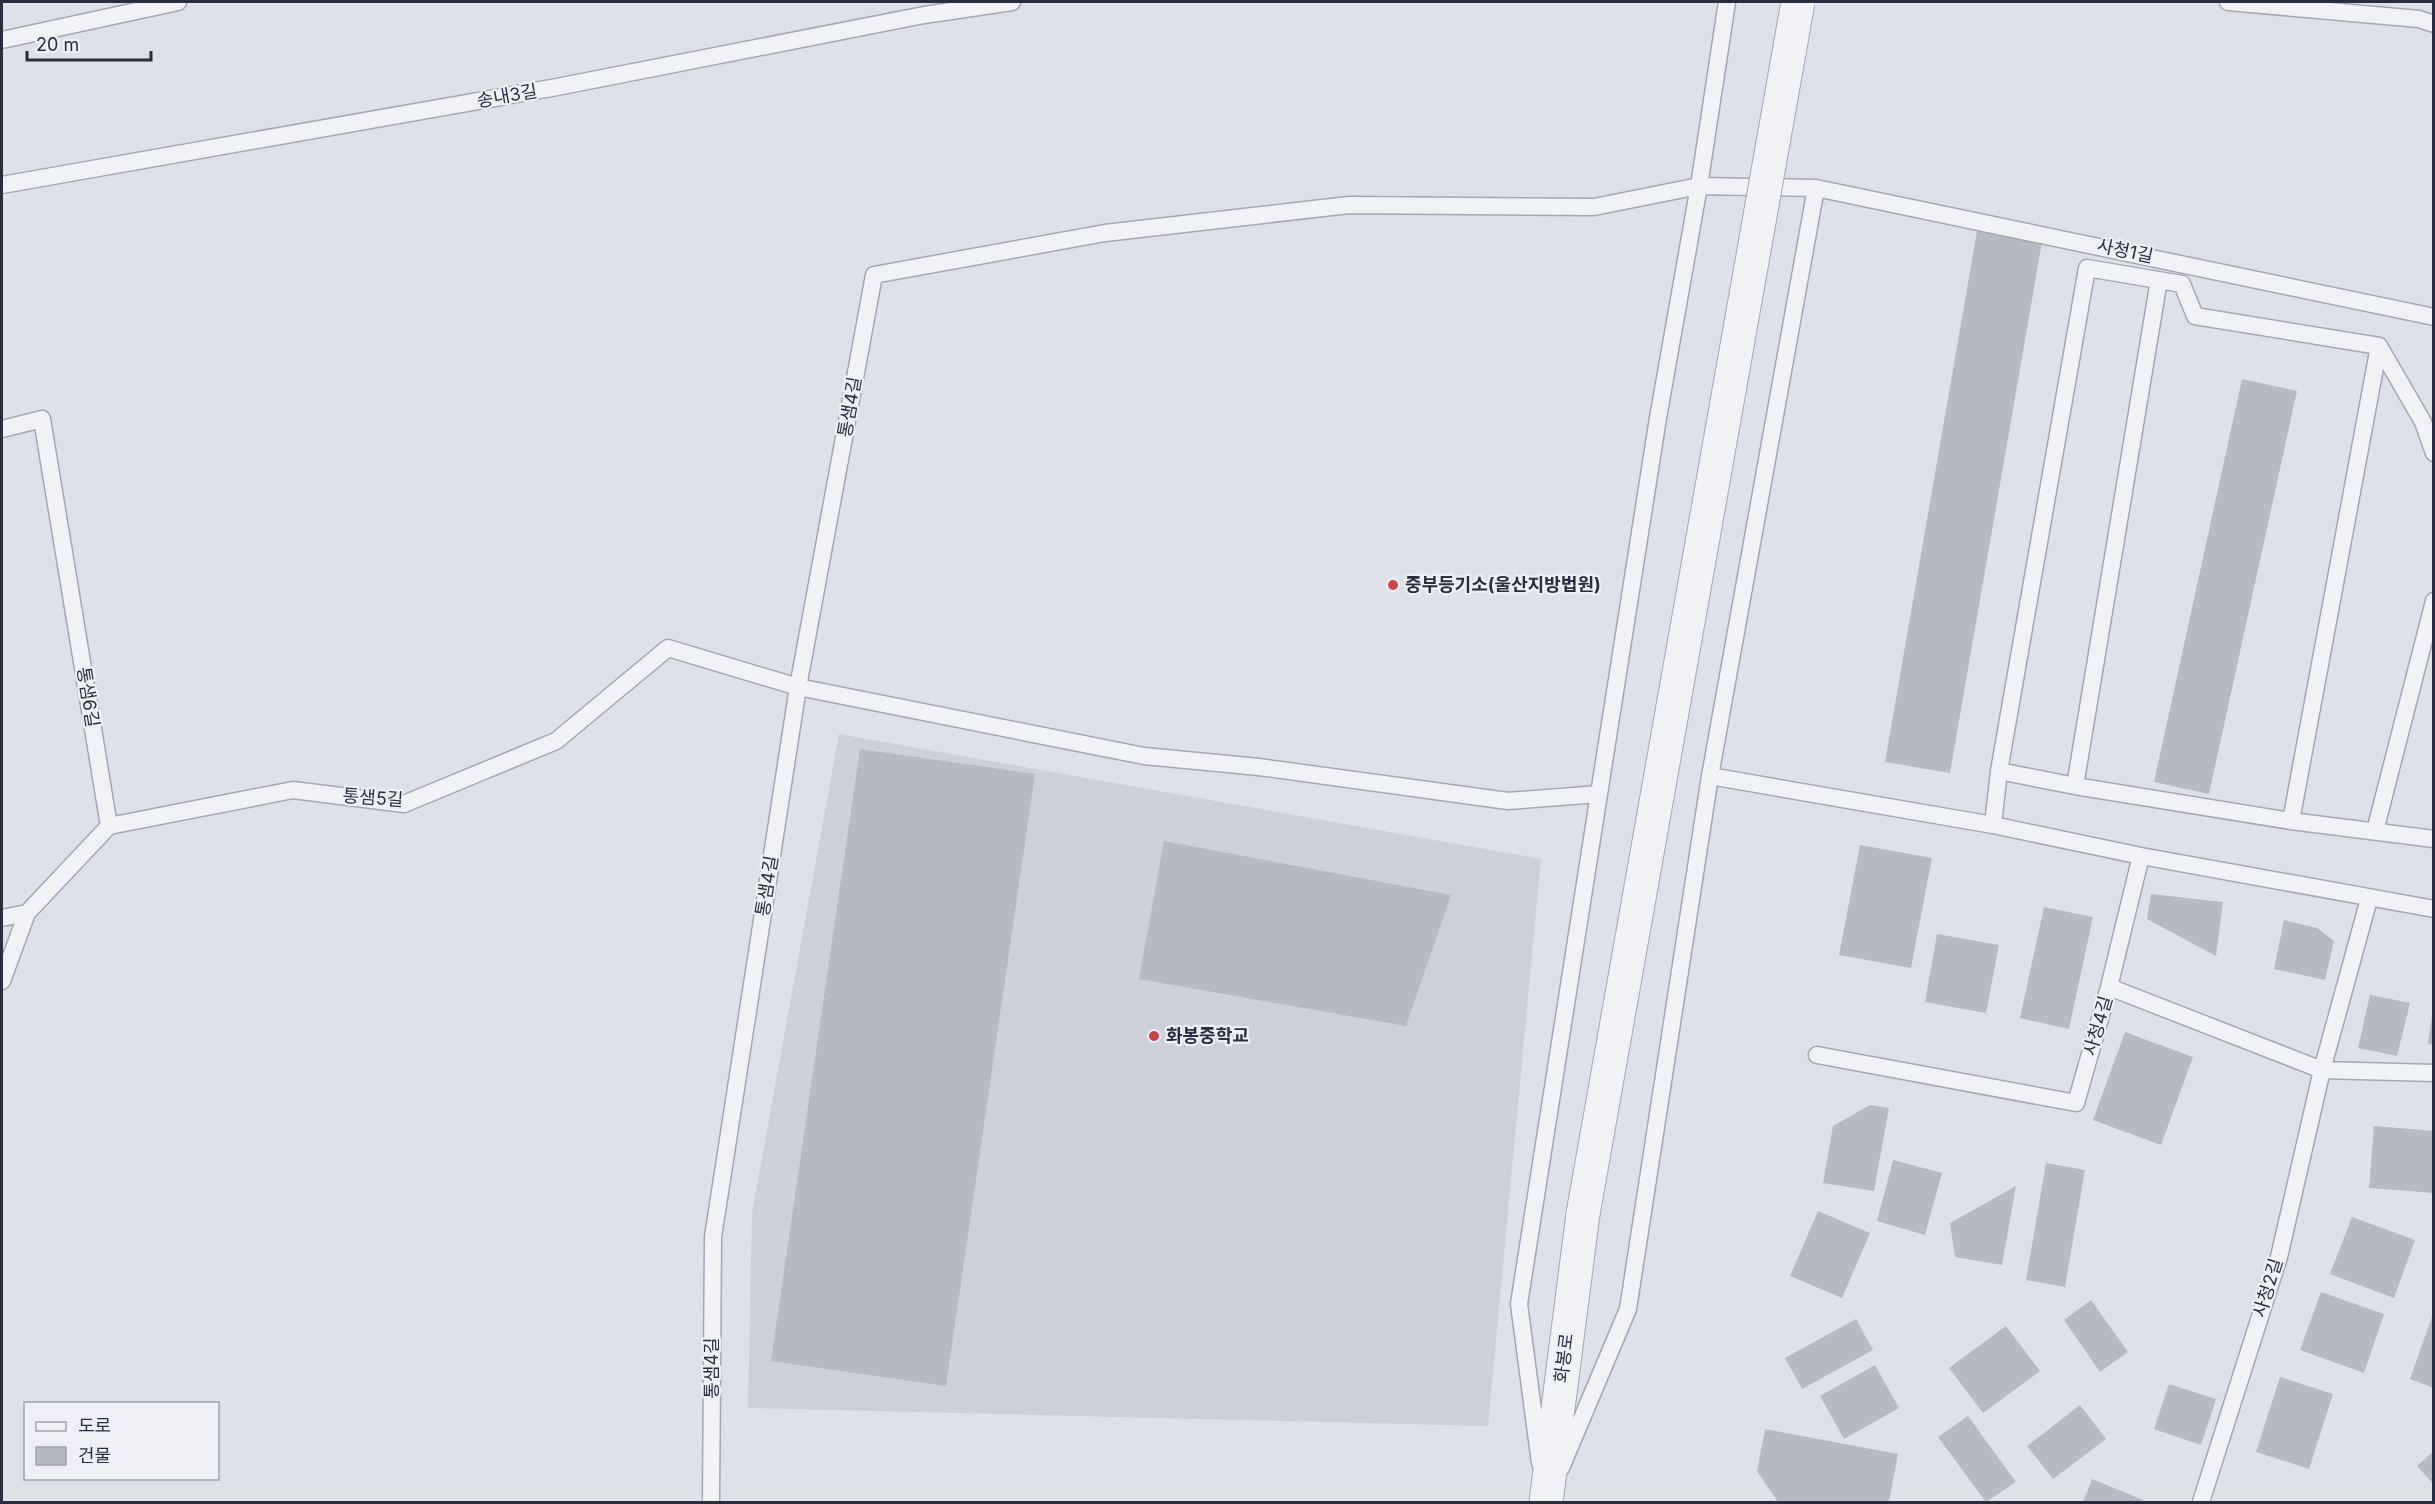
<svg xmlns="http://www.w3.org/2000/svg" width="2435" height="1504" font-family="Inter,'Noto Sans KR',sans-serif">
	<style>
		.built { fill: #cdd0da }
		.building { fill: #b6bac5 }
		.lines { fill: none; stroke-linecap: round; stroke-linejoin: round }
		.service-casing { stroke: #a4a7b2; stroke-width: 19 }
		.tertiary-casing { stroke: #a4a7b2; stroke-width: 35 }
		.service { stroke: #f1f2f6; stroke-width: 16 }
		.tertiary { stroke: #f1f2f6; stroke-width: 33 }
		.tertiary-bridge-casing { stroke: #a4a7b2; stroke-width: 35; stroke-linecap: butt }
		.tertiary-bridge { stroke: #f1f2f6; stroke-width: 33 }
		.poi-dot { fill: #cd4348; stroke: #eef0f6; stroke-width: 2 }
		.labels { text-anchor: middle; stroke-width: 4.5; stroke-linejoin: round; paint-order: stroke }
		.street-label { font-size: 18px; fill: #282d3f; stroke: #eef0f6 }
		.poi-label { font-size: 18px; font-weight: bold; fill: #282d3f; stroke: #eef0f6; text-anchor: start }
	</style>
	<rect width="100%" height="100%" fill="#dfe1e8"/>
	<path class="built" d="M839,734L1541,859L1488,1426L748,1408L752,1213Z"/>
	<path class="building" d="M1977,231L2042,242L1950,773L1885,762Z
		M2242,379L2297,391L2209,794L2154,782Z
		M860,749L1035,774L946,1386L771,1361Z
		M1164,841L1451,895L1406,1026L1139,979Z
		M1860,845L1932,858L1911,968L1839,955Z
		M2151,894L2223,902L2216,956L2147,919Z
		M2044,907L2093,917L2069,1029L2020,1018Z
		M2284,920L2317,928L2334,941L2325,980L2274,969Z
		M1937,934L1999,945L1986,1013L1925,1002Z
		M2370,995L2410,1003L2397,1056L2358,1048Z
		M2432,1015H2434V1045L2428,1044Z
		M2125,1032L2193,1057L2161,1145L2093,1120Z
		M1870,1105L1889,1108L1874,1191L1823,1183L1833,1126Z
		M2374,1126L2434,1131V1193L2369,1188Z
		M1893,1160L1942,1173L1925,1235L1877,1221Z
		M2046,1163L2085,1170L2065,1287L2026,1280Z
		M2016,1186L2002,1265L1955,1257L1950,1223Z
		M1818,1211L1870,1233L1842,1298L1790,1276Z
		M2352,1217L2415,1240L2394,1298L2330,1274Z
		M2321,1292L2384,1314L2364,1373L2300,1350Z
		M2091,1300L2128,1352L2100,1372L2064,1320Z
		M2433,1314H2434V1388L2410,1379Z
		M1856,1319L1873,1350L1802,1389L1785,1358Z
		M2006,1326L2040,1371L1983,1413L1949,1368Z
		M1875,1365L1899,1408L1844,1439L1820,1396Z
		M2280,1377L2333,1394L2309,1469L2256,1452Z
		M2169,1384L2216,1399L2201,1445L2154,1429Z
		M2080,1405L2106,1439L2053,1479L2027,1446Z
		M1968,1416L2016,1482L1986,1502L1938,1437Z
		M1765,1429L1898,1454L1889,1502H1778L1757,1471Z
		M2434,1451V1485L2417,1466Z
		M2092,1479L2143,1500L2142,1502H2083Z"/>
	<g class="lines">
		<g class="service-casing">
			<path id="service" d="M2228,2L2419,19L2434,24
				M2,40L178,2
				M2,185L557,87L924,15L1012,2
				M2159,280L2075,786L2291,821
				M2379,346L2423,422L2434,453
				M2,429L42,419L109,826
				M1999,771L2075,786
				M1710,776L1993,825L2141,856L2434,909
				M1993,825L1999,771L2087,268L2182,284L2195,316L2379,346L2291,821L2434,839
				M109,826L293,790L404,804L556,741L668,648L798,687L1144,756L1259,767L1508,801L1599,794
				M2375,831L2434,601
				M2,918L27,913
				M2,981L27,913L109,826
				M2109,987L2322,1070L2434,1073
				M1817,1055L2076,1103L2109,987L2141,856
				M1540,1463L1519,1304L1658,418L1699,186L1727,2
				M1561,1468L1628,1309L1710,776L1816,188
				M711,1502L713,1237L798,687L874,275L1105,233L1349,205L1594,207L1699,186L1816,188L2434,317
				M2201,1502L2279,1257L2322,1070L2369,899"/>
		</g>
		<g class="tertiary-casing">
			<path id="tertiary" d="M1546,1502L1583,1214"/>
		</g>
		<use href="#service" class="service"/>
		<use href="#tertiary" class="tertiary"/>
		<g class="tertiary-bridge-casing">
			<path id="tertiary-bridge" d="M1583,1214L1798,2"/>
		</g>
		<use href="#tertiary-bridge" class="tertiary-bridge"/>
	</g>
	<g class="poi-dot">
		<circle cx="1393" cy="585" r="6"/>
		<circle cx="1154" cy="1036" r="6"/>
	</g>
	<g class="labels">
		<g class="street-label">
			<text transform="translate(507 96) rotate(-10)" y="6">송내3길</text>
			<text transform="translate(2125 251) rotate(12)" y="6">사청1길</text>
			<text transform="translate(850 407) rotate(-80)" y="6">통샘4길</text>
			<text transform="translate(88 697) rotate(81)" y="6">통샘6길</text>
			<text transform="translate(373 798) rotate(4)" y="6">통샘5길</text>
			<text transform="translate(767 886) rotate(-81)" y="6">통샘4길</text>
			<text transform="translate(2098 1026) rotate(-74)" y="6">사청4길</text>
			<text transform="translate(2268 1288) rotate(-73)" y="6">사청2길</text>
			<text transform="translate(1564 1358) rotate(-83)" y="6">화봉로</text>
			<text transform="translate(712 1368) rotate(-90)" y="6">통샘4길</text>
		</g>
		<g class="poi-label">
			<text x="1405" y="591">중부등기소(울산지방법원)</text>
			<text x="1166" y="1042">화봉중학교</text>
		</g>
	</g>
	<rect width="2435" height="1504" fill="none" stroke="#282d3f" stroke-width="6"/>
	<rect x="24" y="1402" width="195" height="78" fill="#eef0f6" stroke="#9fa2ad" stroke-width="1.5"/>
	<rect x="36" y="1422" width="30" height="9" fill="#f1f2f6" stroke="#9fa2ad" stroke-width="1.5"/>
	<text x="78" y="1432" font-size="18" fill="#282d3f">도로</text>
	<rect x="36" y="1447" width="30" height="18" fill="#b6bac5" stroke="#9fa2ad" stroke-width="1.5"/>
	<text x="78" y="1462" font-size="18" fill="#282d3f">건물</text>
	<path d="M27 51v9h124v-9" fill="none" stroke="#282d3f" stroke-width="3"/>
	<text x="36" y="51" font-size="18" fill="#282d3f" stroke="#eef0f6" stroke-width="4.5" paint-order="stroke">20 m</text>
</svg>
